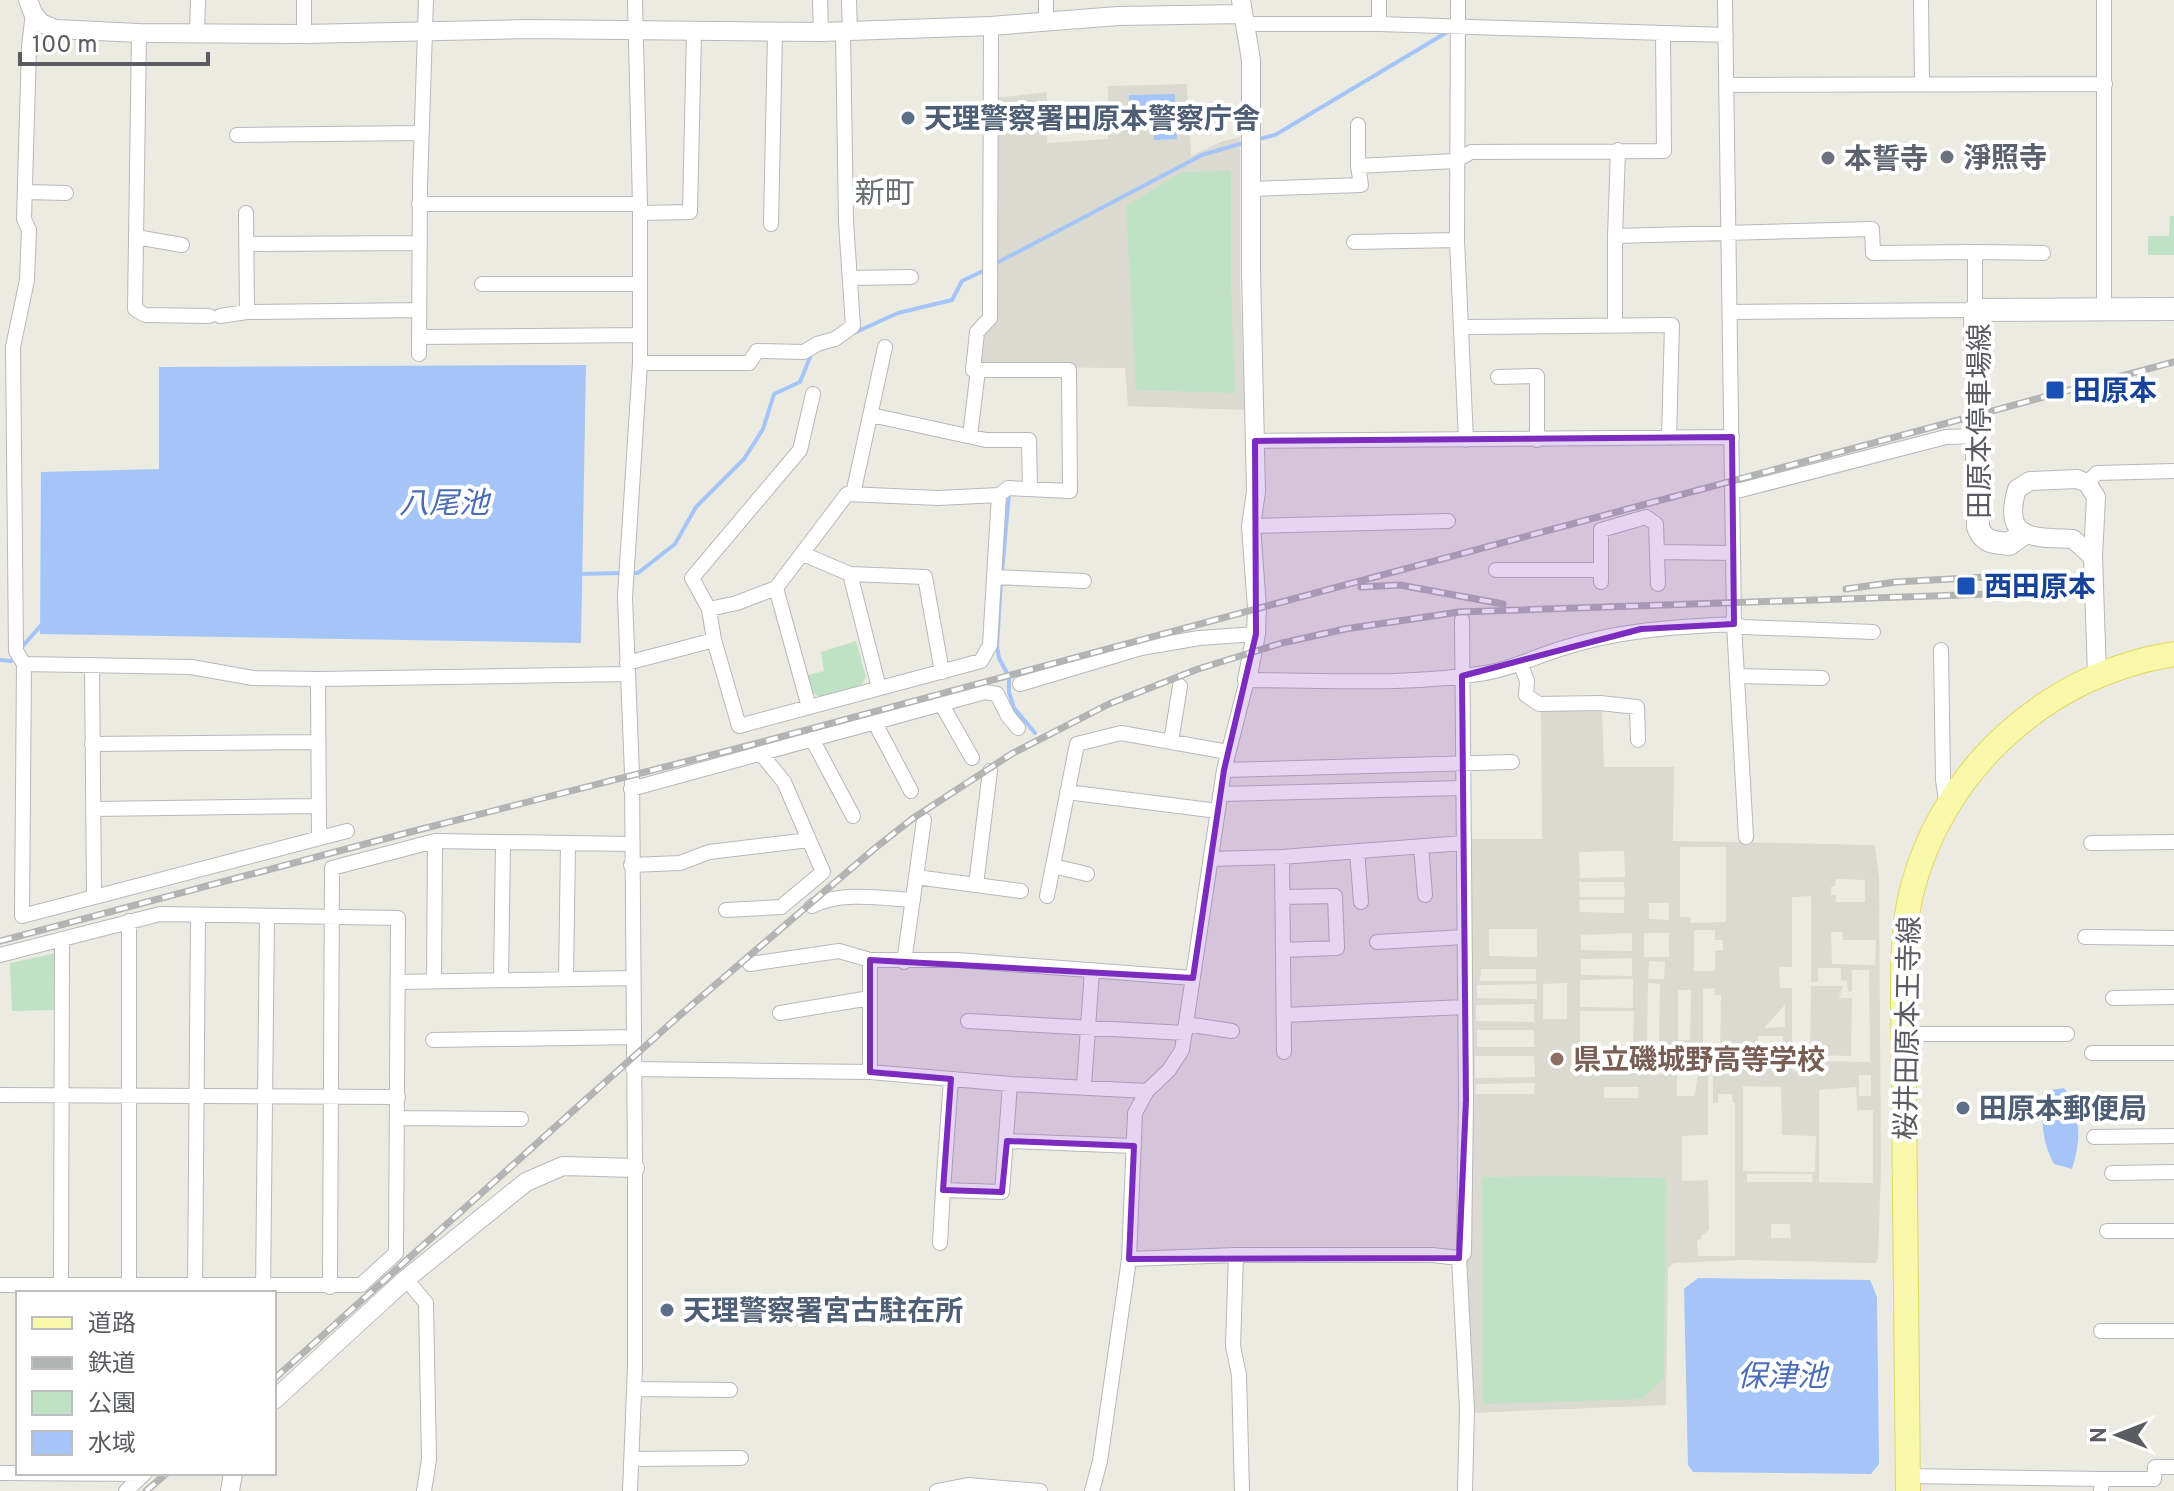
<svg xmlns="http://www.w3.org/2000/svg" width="2174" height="1491" font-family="Overpass,'Noto Sans JP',sans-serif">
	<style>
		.education { fill: #dbdad0; fill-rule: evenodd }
		.green { fill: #bfe2c5 }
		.water { fill: #a5c5f8 }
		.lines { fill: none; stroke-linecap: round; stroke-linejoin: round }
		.stream { stroke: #a5c5f8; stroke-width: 4 }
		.minor-casing { stroke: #b7b8bd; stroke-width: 16 }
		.tertiary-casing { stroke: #b7b8bd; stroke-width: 20 }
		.secondary-casing { stroke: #b7b9bf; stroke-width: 24 }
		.primary-casing { stroke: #e5d761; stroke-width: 26 }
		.minor { stroke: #fff; stroke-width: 14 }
		.tertiary { stroke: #fff; stroke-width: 18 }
		.secondary { stroke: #fff; stroke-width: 22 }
		.primary { stroke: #f7f8aa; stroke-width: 24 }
		.rail-casing { stroke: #b2b3b3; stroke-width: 7 }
		.rail { stroke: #fff; stroke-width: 4; stroke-dasharray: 12; stroke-linecap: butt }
		.marked { fill: #7b2cbf; fill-opacity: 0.2; stroke: #7b2cbf; stroke-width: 6; stroke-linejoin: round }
		.service-dot { fill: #5c6f8a; stroke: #fff; stroke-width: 3 }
		.worship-dot { fill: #6b7280; stroke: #fff; stroke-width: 3 }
		.transit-dot { fill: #1a4fb4; stroke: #fff; stroke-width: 3 }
		.education-dot { fill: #8d6e63; stroke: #fff; stroke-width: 3 }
		.labels { text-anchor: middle; stroke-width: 8; stroke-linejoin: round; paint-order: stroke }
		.service-label { font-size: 28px; font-weight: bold; fill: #4e5e75; stroke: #fff; text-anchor: start }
		.worship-label { font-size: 28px; font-weight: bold; fill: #5b616d; stroke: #fff; text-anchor: start }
		.transit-label { font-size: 28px; font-weight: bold; fill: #164399; stroke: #fff; text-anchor: start }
		.street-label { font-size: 28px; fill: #5a5c61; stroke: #fff }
		.education-label { font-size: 28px; font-weight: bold; fill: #785e54; stroke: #fff; text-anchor: start }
		.neighbourhood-label { font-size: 30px; fill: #6b6e73; stroke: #fff }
		.water-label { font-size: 30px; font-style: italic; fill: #4b6db8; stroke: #fff }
	</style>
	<rect width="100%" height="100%" fill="#ecebe1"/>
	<path class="education" d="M1187,84L1191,156L1223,141L1240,137V284L1245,410L1128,406L1125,368L983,367L980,364L997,98L1047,92V143L1108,139V86Z
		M1541,708H1602L1604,767H1674L1673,841L1875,845L1879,878L1881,1168L1878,1258L1876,1263L1742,1260L1674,1263L1668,1268L1666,1405L1472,1413L1465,1257L1468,842L1471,839H1542ZM1680,847H1726V922L1690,923V917H1680ZM1624,851L1625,877L1580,878L1579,852ZM1836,879L1865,880V902H1836V895H1831V887L1835,886ZM1579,882H1624L1625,897H1580ZM1811,896V982H1818V968H1841V980L1847,981L1848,992L1852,991V970H1869L1870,1062L1810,1061L1809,1071H1792V1061H1729L1728,1072H1713V1103H1718V1094H1732L1733,1103H1735V1256H1698L1697,1240L1701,1239V1236L1709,1230L1708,1180L1682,1181V1136L1708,1135V1072H1698L1695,1096H1677V1043H1695L1698,1067H1723L1724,1060H1703V989L1715,988V995H1721L1720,1053L1758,1055V1036H1783V1054H1792V988H1780L1779,967H1792V897ZM1579,900H1624V913L1580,912ZM1649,903H1669V920L1649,919ZM1489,929H1537V957L1489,956ZM1694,930H1715V940H1723V950L1715,951V971H1694ZM1831,932H1843V940H1876L1875,965L1832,964ZM1632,933V951L1581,950V935ZM1644,933H1669V957H1644ZM1581,959L1632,958V976L1581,975ZM1649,961L1665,962L1664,979H1648ZM1536,969V981H1480L1481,969ZM1633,979V1008L1580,1007V980ZM1567,983V1019H1543V984ZM1648,983L1660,984L1659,1045L1647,1044ZM1537,984V999L1477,998V985ZM1678,990H1691L1690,1040H1678ZM1476,1005L1534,1004V1022L1476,1021ZM1785,1005V1027L1765,1028V1027ZM1580,1011H1634L1633,1049H1580ZM1477,1030H1534V1047H1477ZM1653,1050H1664L1662,1074H1652ZM1580,1052H1637L1638,1070L1581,1071ZM1475,1056H1534L1535,1077L1475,1078ZM1859,1075H1871V1096H1859ZM1535,1083L1534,1094H1475L1476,1084ZM1743,1086L1781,1087L1782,1135L1816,1136L1815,1172L1743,1171ZM1604,1087H1638L1639,1098H1604ZM1856,1087L1857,1110H1873V1183L1819,1182V1090ZM1747,1174H1812L1813,1182H1747ZM1771,1224H1790L1791,1238H1771Z
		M1811,986H1843L1839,998H1852L1851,1056L1810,1055Z"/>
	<path class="green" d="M1231,171V285L1235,393L1136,390L1126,206L1182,172Z
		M2170,216H2174V255H2148V236H2169Z
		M856,641L866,677L861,686L819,697L812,692L808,675L824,671L821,652Z
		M57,953L56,1010L12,1011L10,963Z
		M1573,1176L1666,1178L1664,1379L1641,1399L1483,1404L1482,1177Z"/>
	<path class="water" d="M1175,94V117L1129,118V95Z
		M1176,124L1177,139L1154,140V125Z
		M586,365L581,643L40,634L41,472L159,469V367Z
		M2064,1088C2082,1111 2081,1142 2072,1169L2054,1164C2042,1142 2037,1112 2052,1090Z
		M1698,1278L1870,1280L1877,1297L1879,1464L1871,1474L1693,1472L1688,1465L1684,1289Z"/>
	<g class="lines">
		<path class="stream" d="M1255,140L1275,135L1449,31
			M993,265L1202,155L1247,142
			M854,333L898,313L952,300L962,281L985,270
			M1002,572L1009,494
			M631,573H638L675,544L696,507L744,459L763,429L774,394L800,382L811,355
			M579,574L622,573
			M1001,581L997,646L999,658L1009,677V692L1014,708L1035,733
			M21,648L44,622
			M0,660L11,661L16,655"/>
		<g class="minor-casing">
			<path id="minor" d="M304,0V34
				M820,0L821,32
				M849,0L850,31
				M1046,0V22
				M1379,0V24
				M1458,0L1457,240L1466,440
				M1725,0L1734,624L1746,837
				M1921,0L1922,84
				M33,13L29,46L24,219L29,230L27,280L13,347L16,651L24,664L191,667L253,678L318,679L627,674
				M1245,24H1379L1726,35
				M139,33L135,309L145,315L209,316
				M197,33L198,0
				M1727,85L2105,84
				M1358,125V166
				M237,135L421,133
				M1618,150L1615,236L1872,229L1873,253L1975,252V310L1731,312
				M1251,189L1361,185L1358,166L1455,161L1471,152L1664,151L1663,33
				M25,192L66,193
				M419,204H640
				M246,213L247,312
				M640,213L690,212L694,32
				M771,224L775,33
				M136,237L182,245
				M1354,242L1457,240
				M246,244L419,243
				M1975,252L2043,253
				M851,278L911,277
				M482,284H640
				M2104,310V0
				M220,316L247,312L419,310
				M1615,325V236
				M1462,327L1672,325L1669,438
				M419,337L640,335
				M419,354L420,184L426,0
				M640,363H749L757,351L804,352L817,344L835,339L853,326L846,222L843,32
				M1498,377L1537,376V440
				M871,415L986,440H1029L1030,489
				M970,436L978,370
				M1255,441L1732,437
				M2087,483L2097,473L2174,471
				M1733,492L1946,437L1976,436
				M853,494L885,347
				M1251,526L1448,521
				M1657,552L1733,553
				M803,554L850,574L879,688
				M1496,570H1601
				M850,574L925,577L942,672
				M994,577L1084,581
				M1601,582V530L1646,517L1656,524L1658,584
				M776,588L809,707
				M709,609L692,578L800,450L813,394
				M1462,620L1466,1100L1464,1253L1459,1258L1467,1409L1465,1491
				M714,640L739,726L981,661L990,645L999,495
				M1941,650L1943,780L1947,807
				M627,663L714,640L709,609L737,603L776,588L847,494L938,498L999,495L1008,488L1070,491L1069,370H973L977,332L990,318L991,26
				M24,664L22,916L347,831
				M92,665L94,895
				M1521,665L1527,681L1526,695L1539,704L1600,703L1637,707L1638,740
				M1738,676L1822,678
				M318,679L319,837
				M1020,684L1141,648L1199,638L1256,634
				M942,705L972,758
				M875,723L911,791
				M812,739L853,816
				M1171,742L1180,686
				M92,744L318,742
				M1224,770L1512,762
				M631,789L985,692L997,694L1008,716L1018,728
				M1067,792L1218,811
				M1220,794L1463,788
				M93,809L319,806
				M2091,843L2174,842
				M1421,846L1425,895
				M1357,851L1361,902
				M1282,857L1284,1052
				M1211,859L1282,857L1463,843
				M631,865L680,863L709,852L809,840
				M1053,866L1087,874
				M916,877L1021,891
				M976,885L990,771
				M1047,896L1077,744L1121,733L1228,752
				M1282,897L1335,896L1337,948L1283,950
				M812,906C841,891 881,898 913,900
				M726,910L781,907L823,872L784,782L762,755
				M2085,937L2174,938
				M1377,942L1464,937
				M0,955L160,914L398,918L396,1253L361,1285H0
				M870,960V1072
				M904,962L924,820
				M750,964L839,951L870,960H957L1193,978
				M566,979L568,844
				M501,980L503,843
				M434,981L435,841
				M399,982L633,978
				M2113,998L2174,997
				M780,1013L870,998
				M1284,1015L1465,1007
				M968,1021L1185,1033
				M1186,1024L1232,1031
				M1903,1034H2067
				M433,1040L634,1037
				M2092,1053H2174
				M633,1069L870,1072L1010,1084L1147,1091
				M951,1079L943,1190L1002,1192L1010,1084
				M1084,1086L1092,970
				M0,1095L398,1097
				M397,1118L521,1119
				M2094,1137L2174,1136
				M1007,1141L1134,1146
				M2112,1173L2174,1172
				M2107,1231H2174
				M940,1243L943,1190
				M1236,1255L1233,1346L1239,1375L1242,1491
				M1129,1259L1236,1255H1432L1459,1258
				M406,1279L426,1303L429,1460L424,1491
				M330,1287L332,868L435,841L631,844
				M263,1291L267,916
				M61,1293L62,940
				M129,1293V921
				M195,1293L198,915
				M2101,1331H2174
				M634,1389L730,1390
				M632,1459L741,1458
				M0,1473L144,1474
				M1908,1476L2102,1479L2101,1491
				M2102,1479H2154L2155,1467H2174
				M126,1491L145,1473
				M630,1491L635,1367V1168L632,774L625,597L640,363V204L635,0
				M937,1491L968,1485L1040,1491
				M1092,1491L1100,1461L1129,1259L1135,1113L1147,1091L1169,1070L1182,1050L1224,770L1247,680C1325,680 1407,686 1485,673C1511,669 1534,657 1560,649C1618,630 1673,627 1734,624L1743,627L1873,632"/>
		</g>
		<g class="tertiary-casing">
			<path id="tertiary" d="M28,0L33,13L41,23L55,29L139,33L304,34L527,29L821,32L991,26L1118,16L1243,14
				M1241,0L1251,60V270L1256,492L1251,526L1257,608L1256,634L1247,680
				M2093,557L2073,539C2036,537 2001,542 2017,489L2030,481L2077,479L2087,483L2096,497L2093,557L2097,675
				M274,1400L406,1279L526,1182L563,1166L635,1168
				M230,1491L233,1473"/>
		</g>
		<g class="secondary-casing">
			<path id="secondary" d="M2023,534L2009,544C1993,542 1984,543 1978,527L1975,310L2174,309"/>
		</g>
		<g class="primary-casing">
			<path id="primary" d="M1908,1491L1903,997C1903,963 1903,928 1911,894C1941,770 2048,673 2174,654"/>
		</g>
		<use href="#minor" class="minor"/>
		<use href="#tertiary" class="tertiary"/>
		<use href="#secondary" class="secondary"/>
		<use href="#primary" class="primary"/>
		<g class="rail-casing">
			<path id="rail" d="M1361,587L1400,585L1503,604
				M1846,589L1896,582L1986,577
				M0,941L414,831L743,747L2174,362
				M274,1379L679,1016L874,849L912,819L1013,753L1109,704L1198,669L1282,643L1345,629L1459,612L2077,591
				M146,1491L167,1473"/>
		</g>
		<use href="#rail" class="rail"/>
	</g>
	<path class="marked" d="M1732,437L1734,624L1641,629L1462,676L1466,1100L1459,1258L1129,1259L1134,1146L1007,1141L1002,1192L943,1190L951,1079L870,1072V960L1193,978L1224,770L1256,634L1255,441Z"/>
	<g class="service-dot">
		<circle cx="908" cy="118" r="8"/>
		<circle cx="1963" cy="1108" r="8"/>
		<circle cx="667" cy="1310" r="8"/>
	</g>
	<g class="worship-dot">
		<circle cx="1947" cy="157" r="8"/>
		<circle cx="1828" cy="158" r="8"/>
	</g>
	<g class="transit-dot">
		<rect x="2045" y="380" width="20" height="20" rx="4"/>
		<rect x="1956" y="576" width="20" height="20" rx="4"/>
	</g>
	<circle class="education-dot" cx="1557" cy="1059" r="8"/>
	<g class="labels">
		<g class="service-label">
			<text x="924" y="128">天理警察署田原本警察庁舎</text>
			<text x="1979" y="1118">田原本郵便局</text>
			<text x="683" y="1320">天理警察署宮古駐在所</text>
		</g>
		<g class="worship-label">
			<text x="1963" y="167">淨照寺</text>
			<text x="1844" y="168">本誓寺</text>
		</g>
		<g class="transit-label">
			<text x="2073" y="400">田原本</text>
			<text x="1984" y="596">西田原本</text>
		</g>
		<g class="street-label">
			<text transform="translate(1979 421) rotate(-90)" y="10">田原本停車場線</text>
			<text transform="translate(1907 1028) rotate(-89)" y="10">桜井田原本王寺線</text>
		</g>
		<g class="education-label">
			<text x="1573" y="1069">県立磯城野高等学校</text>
		</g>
		<g class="neighbourhood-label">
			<text x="885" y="203">新町</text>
		</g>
		<g class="water-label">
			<text x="444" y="513">八尾池</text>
			<text x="1782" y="1386">保津池</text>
		</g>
	</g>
	<rect x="16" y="1291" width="260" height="184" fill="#ffffff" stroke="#bdbec0" stroke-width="2"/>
	<rect x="32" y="1317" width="40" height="12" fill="#f7f8aa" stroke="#bdbec0" stroke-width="2"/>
	<text x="88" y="1331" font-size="24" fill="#5a5c61">道路</text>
	<rect x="32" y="1357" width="40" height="12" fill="#b2b3b3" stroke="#bdbec0" stroke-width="2"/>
	<text x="88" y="1371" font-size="24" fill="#5a5c61">鉄道</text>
	<rect x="32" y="1391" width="40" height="24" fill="#bfe2c5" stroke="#bdbec0" stroke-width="2"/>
	<text x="88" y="1411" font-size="24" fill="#5a5c61">公園</text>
	<rect x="32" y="1431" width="40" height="24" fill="#a5c5f8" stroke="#bdbec0" stroke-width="2"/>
	<text x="88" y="1451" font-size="24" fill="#5a5c61">水域</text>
	<g transform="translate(2118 1435) rotate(270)" stroke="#ffffff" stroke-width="6" paint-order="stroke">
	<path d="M0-6L14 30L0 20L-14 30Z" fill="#5a5c61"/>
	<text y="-12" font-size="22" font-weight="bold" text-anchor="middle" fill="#5a5c61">N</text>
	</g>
	<path d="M20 52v12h188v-12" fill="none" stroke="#5a5c61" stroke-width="4"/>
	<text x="32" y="52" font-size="24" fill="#5a5c61" stroke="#ffffff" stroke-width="6" paint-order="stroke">100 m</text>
</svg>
